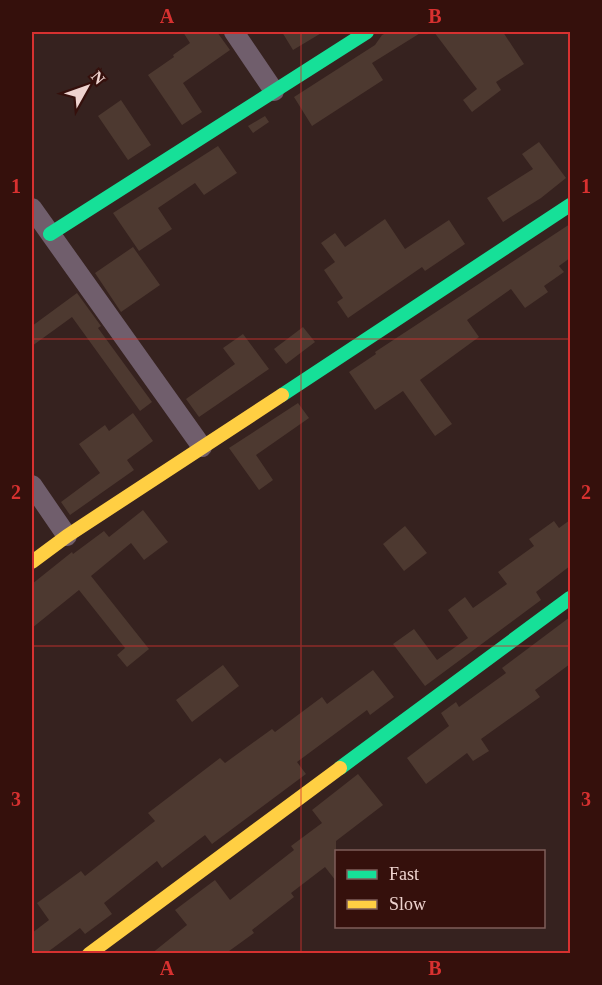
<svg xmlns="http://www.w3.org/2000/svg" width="602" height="985" font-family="'Times New Roman',serif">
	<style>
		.building { fill: #4d3930 }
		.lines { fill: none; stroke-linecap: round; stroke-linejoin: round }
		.street { stroke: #705e6c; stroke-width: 20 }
		.fast { stroke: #16e098; stroke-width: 14 }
		.slow { stroke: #ffcf43; stroke-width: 14 }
		.grid { fill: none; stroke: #d73130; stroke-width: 1.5; stroke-opacity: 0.55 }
		.neatline { fill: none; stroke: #d73130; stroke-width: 2 }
		.grid-label { font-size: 20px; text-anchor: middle; font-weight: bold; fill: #d73130 }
	</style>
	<rect width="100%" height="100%" fill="#36221f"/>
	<path class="building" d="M183,32H217L230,50L183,83L202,112L182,125L148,75L174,57L173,55L190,43Z
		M282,32H323L293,50Z
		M388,32H422L372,63L383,80L312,126L294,97L375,45L382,35Z
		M434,32H503L524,64L496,82L501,90L472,112L463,100L477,89Z
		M121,100L151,145L128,160L98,116Z
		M265,116L269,122L253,133L248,126Z
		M539,142L566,178L541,198L503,222L487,198L533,169L522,154Z
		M218,146L237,173L204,195L195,183L158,208L172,229L139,251L113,213Z
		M385,219L405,249L449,220L465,244L425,271L422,267L348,318L337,302L343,298L324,270L335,262L321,243L335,233L345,247Z
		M570,224V258L559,266L564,272L544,286L548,292L525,308L511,289L467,320L479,337L420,380L452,424L435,436L403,391L375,410L349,372L376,354L375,352Z
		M133,247L160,285L121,312L95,273Z
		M77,293L101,326L98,328L152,402L140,411L72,317L32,346V326Z
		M303,327L315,342L286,364L274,349Z
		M243,334L269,369L199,417L186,399L235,364L223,348Z
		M298,403L309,418L256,455L273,480L259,490L229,448Z
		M133,413L153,441L127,460L134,470L70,515L61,502L100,473L79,444L105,425L109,431Z
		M143,510L168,542L144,560L131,543L91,576L149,649L127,667L117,655L125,648L79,590L32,628V584L72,552L73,554L104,531L109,537Z
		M570,520V566L536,592L541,600L425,686L393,644L414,629L437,660L468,638L448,610L465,597L473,608L507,584L498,572L534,546L529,539L554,521L559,528Z
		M405,526L427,553L404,571L383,544Z
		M570,617V664L535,690L540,697L481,739L489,751L473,761L467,753L426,784L407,758L449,726L441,713L456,702L459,707L506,673L502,668Z
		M223,665L239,686L192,722L176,700Z
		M373,670L394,697L370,715L367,710L297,762L306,774L212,844L205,835L162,868L157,861L104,903L112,914L85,934L80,928L45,954H32V933L49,920L37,903L81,871L85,876L155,821L148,813L220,758L225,763L272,729L275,732L322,697L327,704Z
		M358,774L383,805L336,841V881L325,867L291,893L294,897L252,930L254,933L225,954H151L187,925L175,910L215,880L230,900L294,850L291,846L322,823L312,810Z"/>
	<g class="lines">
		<path class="street" d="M234,32L274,91
			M32,208L202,447
			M32,485L67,536"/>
		<path class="fast" d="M50,234L367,32
			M282,395L570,205
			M340,768L570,598"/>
		<path class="slow" d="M32,562L67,536L282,395
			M89,954L340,768"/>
	</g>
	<path class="grid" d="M301,32V954M32,339H570M32,646H570"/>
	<rect width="602" height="985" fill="none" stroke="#35100c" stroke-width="66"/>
	<rect x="335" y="850" width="210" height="78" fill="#35100c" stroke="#7f5e5a" stroke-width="1.5"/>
	<rect x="347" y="870" width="30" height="9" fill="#16e098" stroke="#7f5e5a" stroke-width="1.5"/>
	<text x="389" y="880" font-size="18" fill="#eed3cf">Fast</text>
	<rect x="347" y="900" width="30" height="9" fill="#ffcf43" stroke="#7f5e5a" stroke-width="1.5"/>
	<text x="389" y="910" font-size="18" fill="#eed3cf">Slow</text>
	<g transform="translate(87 87) rotate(50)" stroke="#35100c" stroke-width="4.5" paint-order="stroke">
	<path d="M0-4.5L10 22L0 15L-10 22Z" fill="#eed3cf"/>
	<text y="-9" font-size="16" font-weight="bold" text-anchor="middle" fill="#eed3cf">N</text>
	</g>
	<rect x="33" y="33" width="536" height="919" class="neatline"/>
	<g class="grid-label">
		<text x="167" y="23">A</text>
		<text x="435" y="23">B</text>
		<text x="16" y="193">1</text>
		<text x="586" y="193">1</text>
		<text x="16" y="499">2</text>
		<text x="586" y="499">2</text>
		<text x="16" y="806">3</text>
		<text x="586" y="806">3</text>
		<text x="167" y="975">A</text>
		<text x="435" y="975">B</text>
	</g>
</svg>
